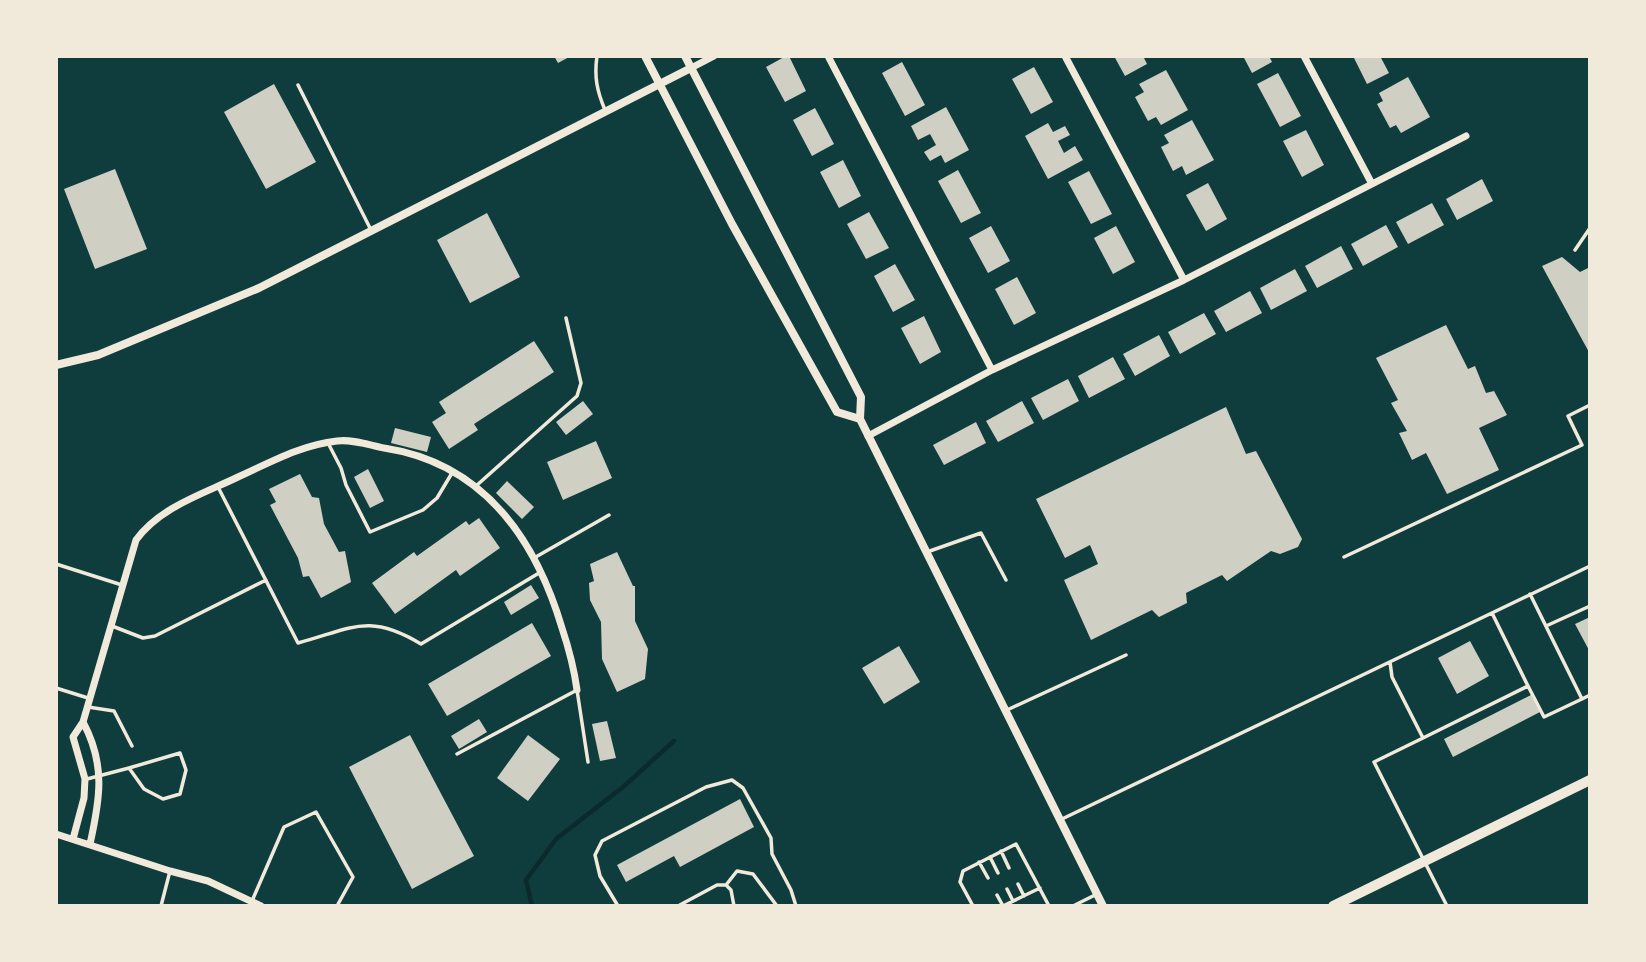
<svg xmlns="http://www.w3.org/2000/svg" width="1646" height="962" font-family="'Titillium Web',sans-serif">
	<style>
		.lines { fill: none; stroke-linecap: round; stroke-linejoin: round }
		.stream { stroke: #0a2a2b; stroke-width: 4.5 }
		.building { fill: #cfcfc3 }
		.service { stroke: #f1e9da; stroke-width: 3.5 }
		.minor { stroke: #f1e9da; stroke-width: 7 }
		.tertiary { stroke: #f1e9da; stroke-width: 8 }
		.secondary { stroke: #f1e9da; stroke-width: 10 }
	</style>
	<rect width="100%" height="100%" fill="#0f3d3e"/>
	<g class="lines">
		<path class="stream" d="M532,906L526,880L556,839L623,787L674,741"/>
	</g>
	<path class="building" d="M554,56H571L558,63Z
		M786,56H789L806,91L785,102L766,67Z
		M1114,56H1143L1147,64L1125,76Z
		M1243,56H1269L1272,62L1252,73Z
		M1353,56H1380L1389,73L1367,84Z
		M902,62L925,105L905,116L882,73Z
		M1034,67L1053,102L1031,114L1012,79Z
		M1166,70L1188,110L1161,125L1156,117L1148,121L1135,97L1144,92L1139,84Z
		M1278,73L1301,116L1280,127L1257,84Z
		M1408,77L1430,117L1401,133L1396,125L1390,128L1377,104L1383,101L1379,93Z
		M274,84L316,162L266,189L224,112Z
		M946,107L969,150L945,163L941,155L930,161L924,152L936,145L930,134L918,140L911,126Z
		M815,108L834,144L812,156L793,120Z
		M1192,120L1214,160L1186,175L1182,166L1173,171L1161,147L1169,143L1164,135Z
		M1048,123L1053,132L1065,126L1070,135L1058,141L1064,153L1075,146L1083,160L1048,179L1025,136Z
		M1306,130L1324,165L1302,177L1283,141Z
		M843,160L861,196L839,208L820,172Z
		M115,169L147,249L95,269L64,189Z
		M958,170L981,213L961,223L938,181Z
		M1089,171L1112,214L1091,224L1068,182Z
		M1482,179L1493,201L1457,220L1446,199Z
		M1208,183L1227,219L1206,231L1186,195Z
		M1432,203L1444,225L1408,244L1396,222Z
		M869,212L889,248L866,259L847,224Z
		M487,213L520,277L470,303L437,240Z
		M1386,225L1398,247L1363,266L1351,244Z
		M991,226L1010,261L988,273L969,238Z
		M1116,226L1135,262L1113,274L1094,238Z
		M1341,246L1353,269L1317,288L1305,266Z
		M1562,257L1580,272L1590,267V354L1542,266Z
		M895,264L915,300L893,312L874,276Z
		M1295,269L1307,291L1271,310L1260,288Z
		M1017,277L1036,313L1014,325L995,289Z
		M1250,291L1262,313L1226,332L1214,311Z
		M1204,313L1216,334L1180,354L1168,332Z
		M924,316L941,352L920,364L901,328Z
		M1446,325L1468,369L1475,366L1486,393L1494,391L1507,415L1479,428L1499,470L1447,494L1426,453L1412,460L1399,433L1407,431L1391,403L1398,400L1376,358Z
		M1159,335L1170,356L1135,376L1123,354Z
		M534,341L554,372L474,424L478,430L449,449L432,422L446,413L439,402Z
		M1113,357L1125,379L1089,398L1078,376Z
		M1068,379L1079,401L1043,420L1031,398Z
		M583,401L593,414L566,435L556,422Z
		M1022,401L1034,423L998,442L986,421Z
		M1226,407L1246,454L1256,451L1302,539L1298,547L1280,554L1271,551L1227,581L1222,575L1186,593L1187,603L1159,617L1152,610L1091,640L1064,580L1098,564L1090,545L1065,558L1036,499Z
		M976,422L986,443L944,465L933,445Z
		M395,428L431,437L427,452L391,443Z
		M596,441L612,478L563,500L547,462Z
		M368,469L384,501L370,508L354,477Z
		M300,474L312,497L319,498L324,524L339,552L345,551L351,582L321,598L309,576L303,577L298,558L270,505L276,502L269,489Z
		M507,481L534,507L522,519L496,493Z
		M479,518L500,548L460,576L456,570L395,614L372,583L414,552L417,556L466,521L469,525Z
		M617,552L633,586H635V621L648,649L645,679L617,692L602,659L601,622L590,600L589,583L594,581L590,564Z
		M531,585L539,598L511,615L504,602Z
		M1590,617V652L1575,624Z
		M532,623L551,656L447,716L428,684Z
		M1470,641L1489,676L1457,694L1438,658Z
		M899,646L920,682L884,704L862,668Z
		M1531,695L1540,712L1453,757L1444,739Z
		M479,719L487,732L459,749L451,736Z
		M607,721L616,758L600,761L592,724Z
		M410,735L474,856L412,889L349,767Z
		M528,735L560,759L528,801L497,778Z
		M740,799L754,827L680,867L674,856L626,882L617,865Z"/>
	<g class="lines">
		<path class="service" d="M597,56C594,77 597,91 605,110
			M298,85L371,230
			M1575,250L1590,228
			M328,443L341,468L346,485L370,532L423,510L437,498L452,473
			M476,486L577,396L581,383L566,318
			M218,487L298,643C351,629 368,612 421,644L539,573
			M927,552L981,533L1006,580
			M1344,557L1582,445L1568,416L1590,405
			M534,558L609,515
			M56,564L122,585
			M1530,594L1582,699L1590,695
			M112,626L143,638L155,636L266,580
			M1546,626L1590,606
			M1390,662L1392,677L1423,738L1528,686L1492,613
			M1528,686L1544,717L1582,699
			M56,688L88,698
			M88,707L114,711L132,746
			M1007,710L1126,655
			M1423,738L1374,762L1447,906
			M457,754L577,690L588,762
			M87,779L129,768L144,789L163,799L180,794L186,770L180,753L129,768
			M1062,819L1590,566
			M1001,851L1009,868
			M990,857L998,873
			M979,862L988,878
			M1018,884L1024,896
			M726,885L737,871L753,874L777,906
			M1007,889L1013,901
			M997,895L1003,906L1040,888
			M252,901L284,827L316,812L353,877L337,906
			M161,906L170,871
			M618,906L600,876L595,855L602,841L706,787L732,780L743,788L771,838L772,854L791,890L796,906
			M678,906L717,885H726L731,890L734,906
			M973,906L960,882L963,871L1016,844L1049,906
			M1073,906L1095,895"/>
		<path class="minor" d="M828,56L992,370
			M1065,56L1184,280
			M1304,56L1372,184
			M691,68L714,56
			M868,436L992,370L1184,280L1466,136
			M83,722C106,765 100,799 90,844
			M56,834L170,871L208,881L261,906
			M73,839L84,798L85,779L73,737L83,722L136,540C160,507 203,494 238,477C271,462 301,445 337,441C352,439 369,445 384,448C483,463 535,538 562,628C569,649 574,668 577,690"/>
		<path class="tertiary" d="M645,56L732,224L837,412L860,419
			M685,56L861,397L860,419L1103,906
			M56,365L98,355L259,288L691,68"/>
		<path class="secondary" d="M1333,906L1590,780"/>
	</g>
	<rect width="1646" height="962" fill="none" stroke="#f1e9da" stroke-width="116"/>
</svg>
